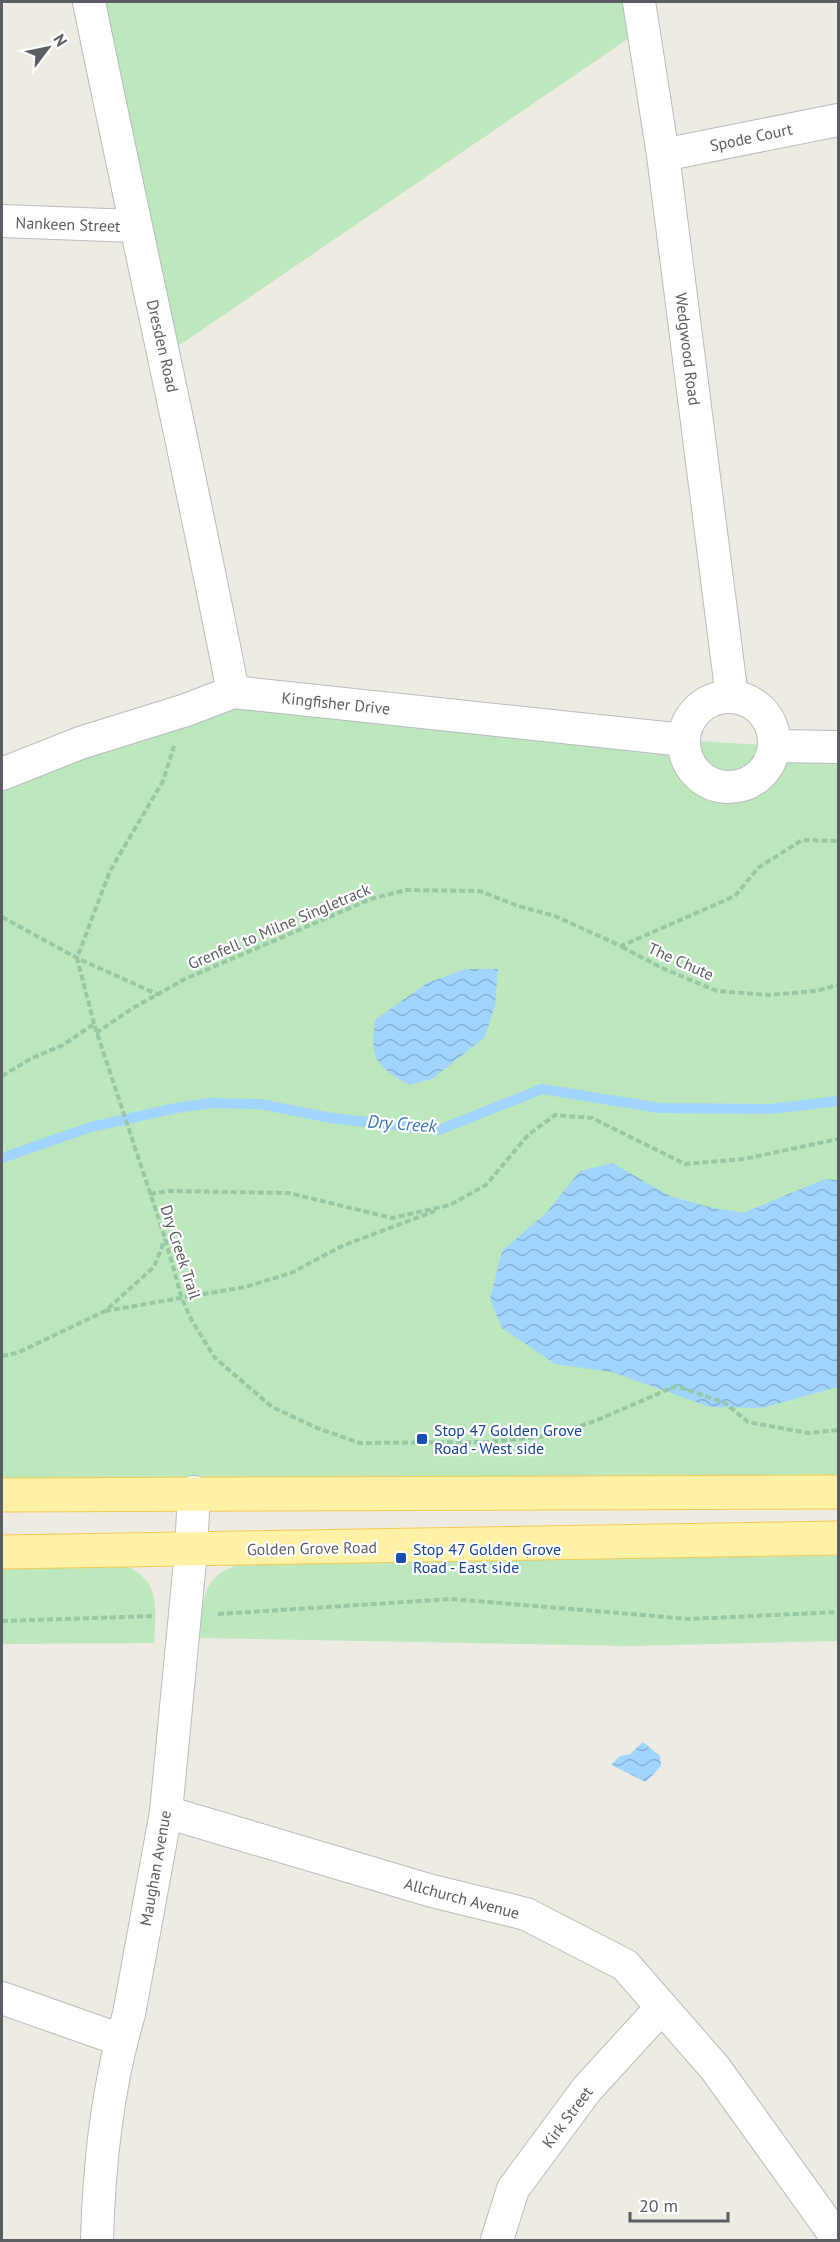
<svg xmlns="http://www.w3.org/2000/svg" width="840" height="2242" font-family="'PT Sans',sans-serif">
	<style>
		.green { fill: #bde7bd }
		.water { fill: url(#water-waves) }
		.lines { fill: none; stroke-linecap: round; stroke-linejoin: round }
		.stream { stroke: #a1d5ff; stroke-width: 10 }
		.minor-casing { stroke: #b7babf; stroke-width: 34 }
		.major-casing { stroke: #f6c952; stroke-width: 35 }
		.path { stroke: #96c8a4; stroke-width: 4; stroke-dasharray: 6 3; stroke-linecap: butt }
		.minor { stroke: #fff; stroke-width: 32 }
		.major { stroke: #fff1a6; stroke-width: 33 }
		.transit-dot { fill: #1a4fb4; stroke: #fff; stroke-width: 2 }
		.labels { text-anchor: middle; stroke-width: 4.5; stroke-linejoin: round; paint-order: stroke }
		.street-label { font-size: 16px; fill: #5a5e63; stroke: #fff }
		.transit-label { font-size: 16px; fill: #164399; stroke: #fff; text-anchor: start }
		.water-label { font-size: 18px; font-style: italic; fill: #3a75b5; stroke: #fff }
	</style>
	<defs>
		<pattern id="water-waves" width="16" height="10" patternUnits="userSpaceOnUse" patternTransform="scale(1.5)"><rect width="16" height="10" fill="#a1d5ff"/><path d="M0 5q4-4 8 0t8 0" fill="none" stroke="#86b0d2"/></pattern>
	</defs>
	<rect width="100%" height="100%" fill="#eeebe2"/>
	<path class="green" d="M89,2H639L644,28L165,355Z
		M233,692L684,740L774,746L838,747V1492L2,1495V774Z
		M838,1556V1641L631,1646L200,1638C203,1588 204,1571 258,1559Z
		M116,1562C161,1577 156,1602 154,1643L2,1644V1563Z"/>
	<path class="water" d="M466,969H498L495,1005L485,1037L432,1079L409,1085C375,1065 370,1059 375,1020L427,983Z
		M612,1163L670,1196L713,1208L743,1213L825,1179L838,1180V1387L762,1408L710,1407L612,1372L555,1364L502,1328L490,1299L502,1251L547,1212L580,1171Z
		M643,1742L660,1756L661,1766L646,1782L611,1765L620,1756L630,1754Z"/>
	<g class="lines">
		<path class="stream" d="M2,1158L91,1127L176,1108L209,1103L260,1104L331,1118L439,1130L542,1089L659,1108L770,1109L838,1101"/>
		<g class="minor-casing">
			<path id="minor" d="M89,2C136,232 188,461 233,692
				M639,2L663,155L732,697
				M663,155L838,120
				M2,221L134,226
				M684 742a45 45 0 1 1 90 0a45 45 0 1 1-90 0Z
				M774,746L838,747
				M2,774L80,743L186,710L233,692L684,740
				M166,1812L432,1891L526,1914L625,1965L715,2068L838,2239
				M2,1998L121,2040
				M97,2240C99,2165 107,2087 129,2014L166,1812L191,1551L194,1492
				M497,2240L513,2189L587,2089L661,2008"/>
		</g>
		<g class="major-casing">
			<path id="major" d="M2,1495L838,1492
				M2,1552L838,1538"/>
		</g>
		<path class="path" d="M2,917L77,958L159,995
			M622,947L662,968L717,991L769,995L816,991L838,985
			M94,1024L77,958L110,871L163,781L174,746
			M96,1033L133,1008L185,979L371,899L406,890L480,891L518,906L555,916L621,946L735,896L758,868L802,840L838,841
			M2,1076L32,1058L63,1045L94,1024L165,1238L182,1299L192,1321L215,1358L272,1407L317,1428L360,1443L488,1442L549,1436L595,1421L676,1386L725,1403L748,1422L808,1433L838,1430
			M150,1194L169,1191L289,1193L392,1218L450,1205L486,1185L528,1135L555,1115L592,1118L685,1164L744,1159L838,1139
			M105,1311L245,1287L291,1273L342,1246L435,1211
			M2,1356L17,1353L105,1311L154,1267L165,1239
			M218,1614L452,1599L689,1619L838,1612
			M2,1621L154,1616"/>
		<use href="#minor" class="minor"/>
		<use href="#major" class="major"/>
	</g>
	<g class="transit-dot">
		<rect x="416" y="1433" width="12" height="12" rx="3"/>
		<rect x="395" y="1552" width="12" height="12" rx="3"/>
	</g>
	<g class="labels">
		<g class="street-label">
			<text transform="translate(751 137) rotate(-12)" y="6">Spode Court</text>
			<text transform="translate(68 224) rotate(2)" y="6">Nankeen Street</text>
			<text transform="translate(163 346) rotate(77)" y="6">Dresden Road</text>
			<text transform="translate(688 349) rotate(83)" y="6">Wedgwood Road</text>
			<text transform="translate(336 703) rotate(6)" y="6">Kingfisher Drive</text>
			<text transform="translate(279 926) rotate(-23)" y="6">Grenfell to Milne Singletrack</text>
			<text transform="translate(681 961) rotate(24)" y="6">The Chute</text>
			<text transform="translate(181 1252) rotate(72)" y="6">Dry Creek Trail</text>
			<text transform="translate(312 1548) rotate(-1)" y="6">Golden Grove Road</text>
			<text transform="translate(155 1868) rotate(-80)" y="6">Maughan Avenue</text>
			<text transform="translate(462 1898) rotate(15)" y="6">Allchurch Avenue</text>
			<text transform="translate(567 2117) rotate(-53)" y="6">Kirk Street</text>
		</g>
		<g class="transit-label">
			<text x="434" y="1436">Stop 47 Golden Grove<tspan x="434" dy="18">Road - West side</tspan></text>
			<text x="413" y="1555">Stop 47 Golden Grove<tspan x="413" dy="18">Road - East side</tspan></text>
		</g>
		<g class="water-label">
			<text transform="translate(402 1124) rotate(4)" y="6">Dry Creek</text>
		</g>
	</g>
	<rect width="840" height="2242" fill="none" stroke="#5a5e63" stroke-width="6"/>
	<g transform="translate(48 48) rotate(58)" stroke="#ffffff" stroke-width="4.5" paint-order="stroke">
	<path d="M0-4.5L10 22L0 15L-10 22Z" fill="#5a5e63"/>
	<text y="-9" font-size="16" font-weight="bold" text-anchor="middle" fill="#5a5e63">N</text>
	</g>
	<path d="M630 2212v9h98v-9" fill="none" stroke="#5a5e63" stroke-width="3"/>
	<text x="639" y="2212" font-size="18" fill="#5a5e63" stroke="#ffffff" stroke-width="4.5" paint-order="stroke">20 m</text>
</svg>
